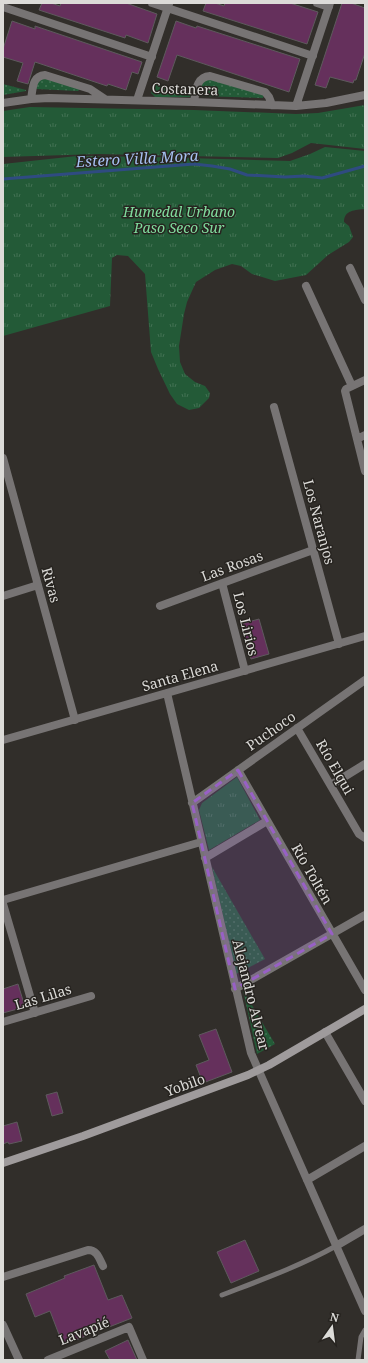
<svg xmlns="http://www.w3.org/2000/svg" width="368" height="1363" font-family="'Noto Serif',serif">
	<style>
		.grass { fill: url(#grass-dots) }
		.park { fill: url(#park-tufts) }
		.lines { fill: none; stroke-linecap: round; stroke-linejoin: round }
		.stream { stroke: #2f4b81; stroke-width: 3 }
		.building { fill: #65305c; stroke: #5e5a5d }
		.service { stroke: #777474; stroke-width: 5 }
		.minor { stroke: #777474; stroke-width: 8 }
		.secondary { stroke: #9f9b9c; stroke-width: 8 }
		.marked { fill: #9860c6; fill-opacity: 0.2; stroke: #9860c6; stroke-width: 3; stroke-dasharray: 8 5; stroke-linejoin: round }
		.labels { text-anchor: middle; stroke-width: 3; stroke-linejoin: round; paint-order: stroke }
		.street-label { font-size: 14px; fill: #dcdbd8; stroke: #272420 }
		.park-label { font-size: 14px; font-style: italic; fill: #80dc9d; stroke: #272420 }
		.water-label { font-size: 15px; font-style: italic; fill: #a6c1f2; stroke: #272420 }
	</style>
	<defs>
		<pattern id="grass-dots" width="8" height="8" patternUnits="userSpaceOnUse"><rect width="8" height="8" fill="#235a37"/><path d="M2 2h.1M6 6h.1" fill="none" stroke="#427153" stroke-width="1.8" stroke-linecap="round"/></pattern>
		<pattern id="park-tufts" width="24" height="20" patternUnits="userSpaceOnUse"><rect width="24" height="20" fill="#235a37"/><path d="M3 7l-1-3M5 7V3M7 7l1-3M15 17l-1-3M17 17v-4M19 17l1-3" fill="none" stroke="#427153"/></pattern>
	</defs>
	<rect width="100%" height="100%" fill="#312e2a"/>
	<path class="grass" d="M43,78L80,89L78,91L36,89L38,82Z
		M213,79L264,94L263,98L200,96C201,84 200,81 213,79Z
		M154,83L191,94L190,97H155L151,93Z
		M3,84L26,90V91L3,95Z
		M212,867L265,959L236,974Z
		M243,990L275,1044L257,1054Z"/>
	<path class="park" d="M365,105V149L311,143L292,153L278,158L99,154L3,157V111L30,107L194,110L296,114L318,113Z
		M325,147L365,151V209C355,210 344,210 344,222L349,226L353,237L349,242L328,255L306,275L275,281L252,274L241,266L232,264L215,270L196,282L187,302L184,314L179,346L180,362L185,374L195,382L205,386L210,393L209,398L199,408L189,410L177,404L170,394L158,369L151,352L145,274L128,256L117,255L112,258L110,306L3,336V164L77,156L151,157L290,161L310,154Z
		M237,777L260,820L209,850L199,810L202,803Z"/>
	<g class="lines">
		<path class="stream" d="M3,179L194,164L212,166L230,169L247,175L285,177L304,176L322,178L365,166"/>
	</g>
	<path class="building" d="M42,3H51L60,6L61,3H126L157,14L148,43L126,35L125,38L39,10Z
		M206,3H215L224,6L225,3H290L318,12L307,44L203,11Z
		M342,3H351L365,8V53L356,80H354L353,83L330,77L326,88L315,85Z
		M12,21L35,29V26L142,62L138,74L132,72L126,90L108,84L107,86L35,62L28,84L17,81L23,63L3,57V49Z
		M176,21L196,28L197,26L300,59L289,92L177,55L168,81L157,77Z
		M259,619L269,654L251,659L241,624Z
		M18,984L25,1007L3,1013V989Z
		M216,1029L232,1072L203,1083L196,1065L209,1060L199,1035Z
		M57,1092L63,1113L52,1116L46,1095Z
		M17,1122L22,1141L9,1144L8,1142L3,1144V1126Z
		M245,1240L259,1271L231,1283L217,1252Z
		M94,1265L108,1300L122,1295L132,1318L63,1345L50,1311L35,1317L26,1294L65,1278L64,1276Z
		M128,1340L137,1360H110L105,1351Z"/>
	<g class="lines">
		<path class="service" d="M222,1295C261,1280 300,1266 336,1246
			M358,1360L361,1337L365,1330"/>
		<path class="minor" d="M152,3L313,56
			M317,3L329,7
			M3,7L152,57
			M31,99C33,88 32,76 45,75L90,89L105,99
			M137,100L169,4
			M194,102C196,91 196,77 210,76L265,92L269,97L272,105
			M3,103L31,99L49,98L194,102L296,106L326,103L365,95
			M296,106L330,3
			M350,268L365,300
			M306,286L352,386
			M365,380L346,389L345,391L365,471
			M274,407L339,644
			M357,439L365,435
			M3,458L75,720
			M222,583L245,671
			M3,596L38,585
			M160,606L313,550
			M167,693L251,1053L365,1311
			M297,728L359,834L365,838
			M3,740L365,636
			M238,770L365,990
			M331,785L365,764
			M192,803L365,680
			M205,858L267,821
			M3,900L201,842
			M3,904L35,1013
			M235,989L365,915
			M3,1022L91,996
			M325,1032L365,1101
			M307,1180L365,1146
			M336,1246L365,1229
			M3,1277L88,1250C97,1250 99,1258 103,1266
			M3,1325L19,1360
			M48,1360L129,1327L143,1360"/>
		<path class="secondary" d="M3,1163L83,1136L248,1075L269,1065L365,1009"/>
	</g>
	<path class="marked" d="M238,770L332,934L235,989L192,803Z"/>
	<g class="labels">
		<g class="street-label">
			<text transform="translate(185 89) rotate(2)" y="5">Costanera</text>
			<text transform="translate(319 522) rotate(75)" y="5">Los Naranjos</text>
			<text transform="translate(232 566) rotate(-20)" y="5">Las Rosas</text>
			<text transform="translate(51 585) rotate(75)" y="5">Rivas</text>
			<text transform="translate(246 624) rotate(76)" y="5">Los Lirios</text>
			<text transform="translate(180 676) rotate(-16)" y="5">Santa Elena</text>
			<text transform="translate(271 731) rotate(-35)" y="5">Puchoco</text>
			<text transform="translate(335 767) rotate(60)" y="5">Río Elqui</text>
			<text transform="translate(312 874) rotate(60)" y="5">Río Toltén</text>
			<text transform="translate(251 995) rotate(76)" y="5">Alejandro Alvear</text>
			<text transform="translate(43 997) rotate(-17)" y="5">Las Lilas</text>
			<text transform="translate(185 1085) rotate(-20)" y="5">Yobilo</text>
			<text transform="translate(84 1331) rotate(-22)" y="5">Lavapié</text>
		</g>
		<g class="park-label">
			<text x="179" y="217">Humedal Urbano<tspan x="179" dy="16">Paso Seco Sur</tspan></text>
		</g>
		<g class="water-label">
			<text transform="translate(137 159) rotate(-3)" y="5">Estero Villa Mora</text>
		</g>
	</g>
	<rect width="368" height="1363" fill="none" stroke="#dcdbd8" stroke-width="8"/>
	<g transform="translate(332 1327) rotate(14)" stroke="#272420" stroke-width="3" paint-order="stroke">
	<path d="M0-3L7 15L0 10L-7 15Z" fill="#dcdbd8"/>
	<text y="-6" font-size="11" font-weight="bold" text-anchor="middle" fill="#dcdbd8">N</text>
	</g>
</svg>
